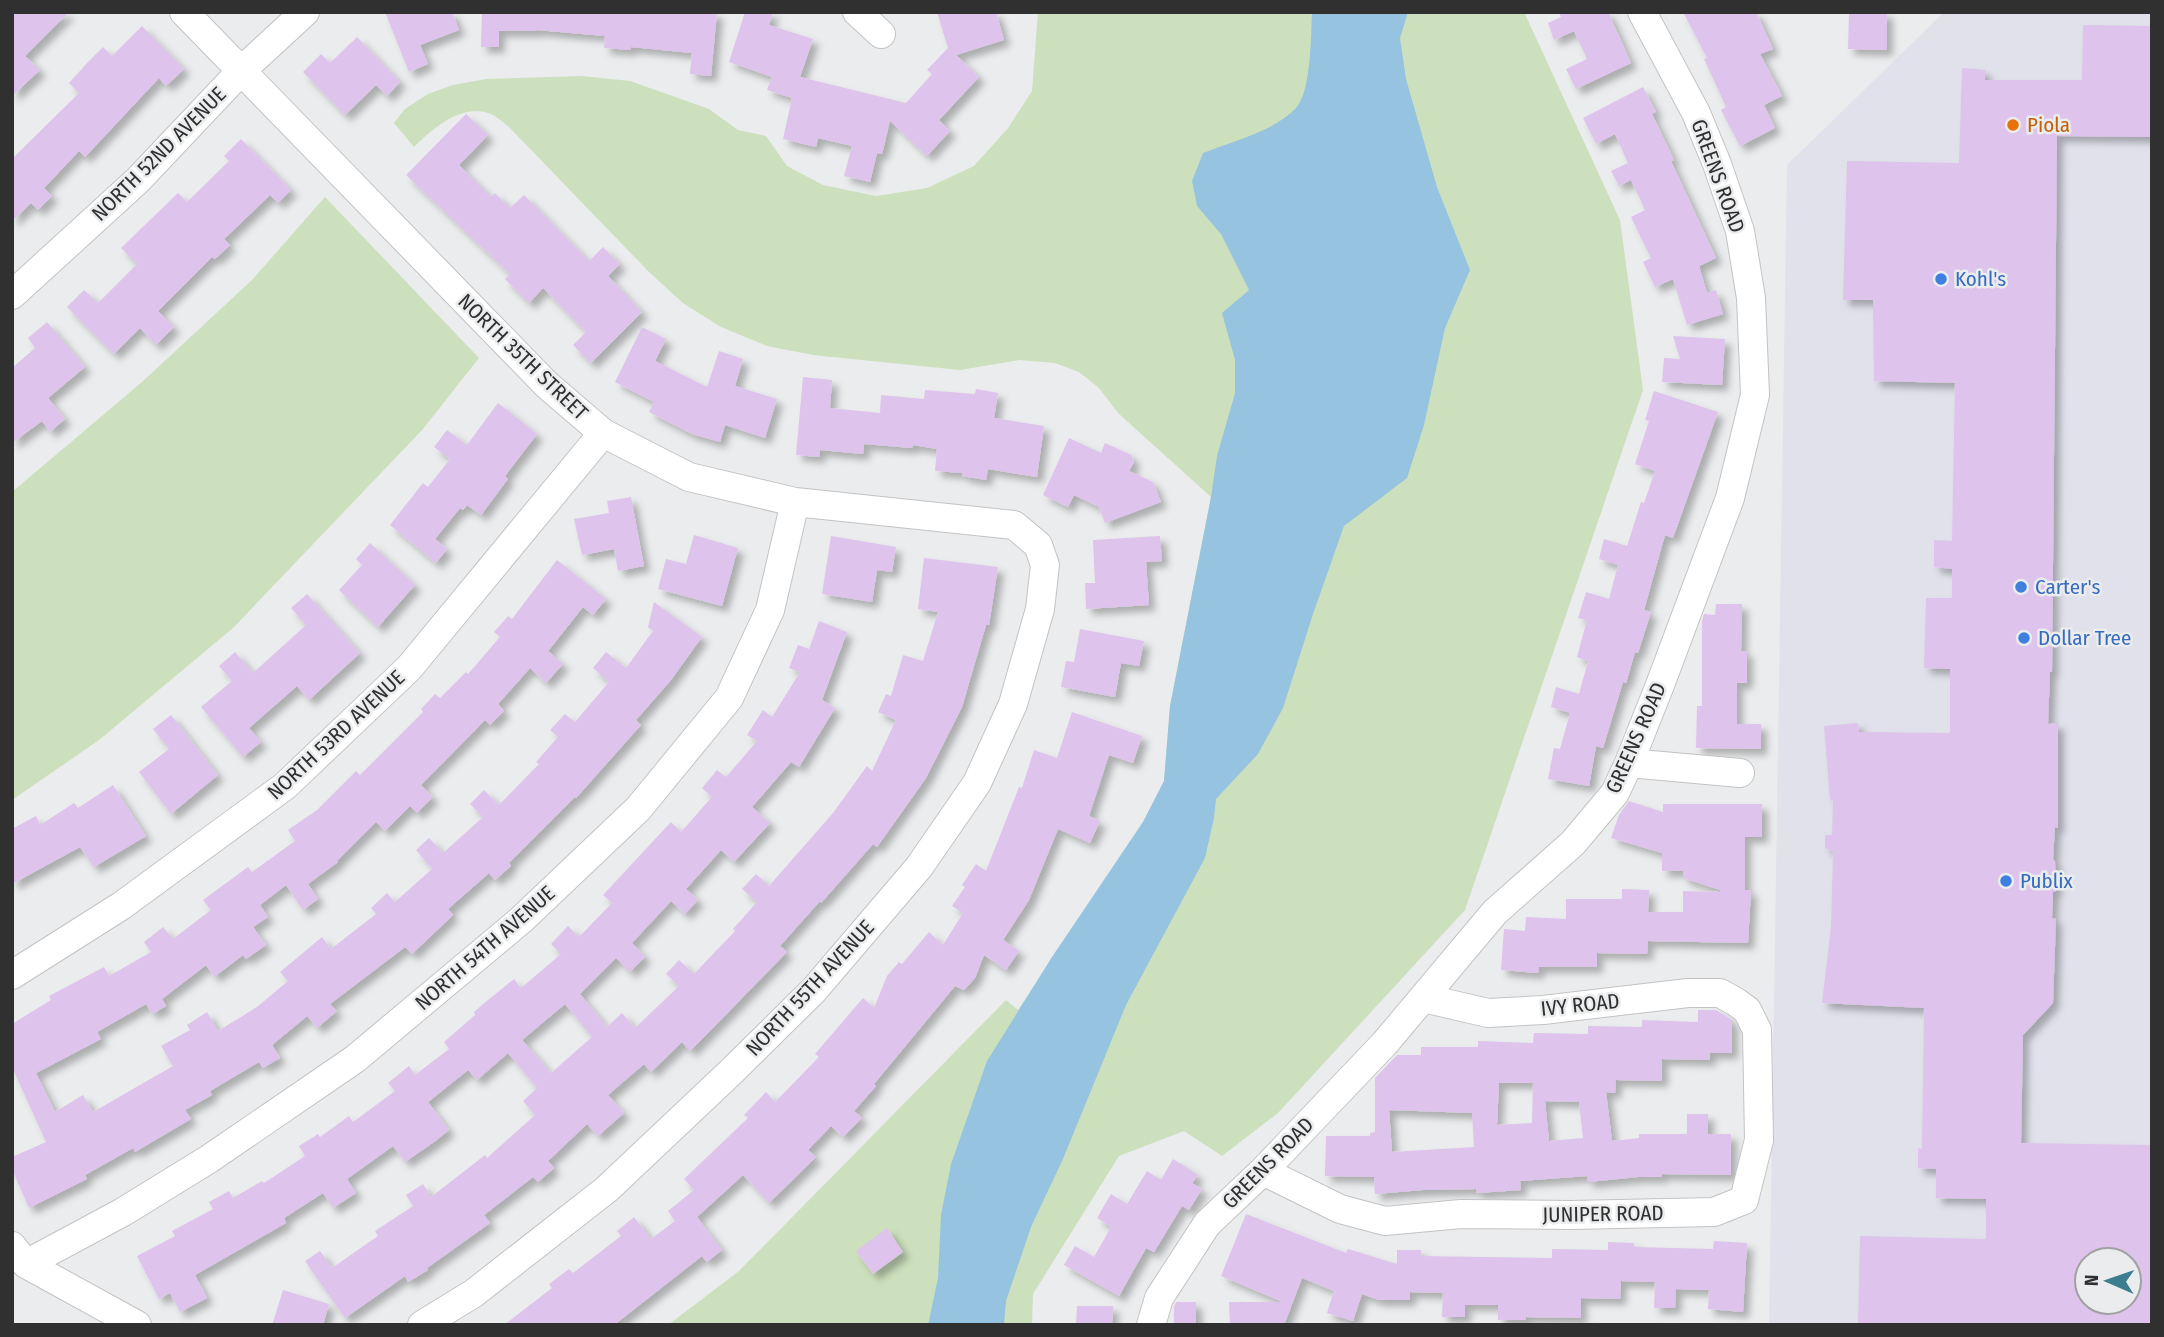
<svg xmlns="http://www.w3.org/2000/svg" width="2164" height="1337" font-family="'Fira Sans Condensed',sans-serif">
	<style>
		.built { fill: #e0e1ea; fill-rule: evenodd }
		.green { fill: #cce0bd }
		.water { fill: #96c3df }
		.building { fill: #dec3ec; fill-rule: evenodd; filter: url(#shadow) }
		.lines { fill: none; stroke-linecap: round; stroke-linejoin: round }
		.minor-casing { stroke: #c3c3c4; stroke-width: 30 }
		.minor { stroke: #fff; stroke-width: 28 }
		.food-dot { fill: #e8710a; stroke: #ebeced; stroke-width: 2.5 }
		.shop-dot { fill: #3f7fe0; stroke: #ebeced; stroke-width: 2.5 }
		.labels { text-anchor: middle; stroke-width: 5; stroke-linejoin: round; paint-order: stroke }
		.food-label { font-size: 21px; fill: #c56008; stroke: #ebeced; text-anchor: start }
		.street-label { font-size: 21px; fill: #303031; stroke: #ebeced }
		.shop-label { font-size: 21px; fill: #366cbe; stroke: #ebeced; text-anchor: start }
	</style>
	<defs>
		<filter id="shadow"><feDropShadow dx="6" dy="6" stdDeviation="3.5" flood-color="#0004"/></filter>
	</defs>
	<rect width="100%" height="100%" fill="#ebeced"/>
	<path class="built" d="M1944,12H2152V1325H1769L1787,165ZM2087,1260H2129V1302H2087Z"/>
	<path class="green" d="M1038,12H1524L1620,220L1643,390L1465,910L1278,1113L1222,1156L1184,1131L1119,1156L1033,1294L1032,1325H668L739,1271L1006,1000L1018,1010L1143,822L1164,781L1170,706L1211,497L1118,413L1099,388L1079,372L1055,363L1019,360L960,370L813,355L767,346L721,327L683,303L649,272L509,127C504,123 498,117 491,114C463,102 433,128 414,147L394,123L405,109L428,94L453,85L486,79L582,76L630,81L709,109L738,130L766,136L787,166L823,185L876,196L927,188L974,166L1008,128L1032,91Z
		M325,197L479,358L423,429L233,628L99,740L12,800V492L142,382L252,280Z"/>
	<path class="water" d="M1312,12H1408L1400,38L1406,79L1437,187L1470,270L1445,328L1424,425L1407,478L1344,526L1313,614L1283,708L1258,754L1216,799L1214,818L1205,858L1126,1005L1063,1159L1031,1227L1006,1301L1004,1325H928L938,1278L941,1215L951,1164L987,1061L1052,957L1143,822L1164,781L1170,706L1211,497L1217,456L1235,393V360L1222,313L1249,290L1221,234L1197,206L1192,181L1203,153C1233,141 1273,132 1296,108C1311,92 1311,35 1312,12Z"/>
	<path class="building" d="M12,12H69L25,56L40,70L12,96Z
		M385,12H452L459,30L420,45L428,64L409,72Z
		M482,12H717L711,76L690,74L692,53L631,47V50L604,48L605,36L537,30V31H499V47H481Z
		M745,12H773L769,25L813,39L800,77L906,103L932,74L927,70L948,48L937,12H996L1004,40L956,55L979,77L939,120L950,131L927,156L890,121L882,154L877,153L870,182L844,176L852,146L818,138L816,147L783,139L792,98L767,90L772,77L729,62Z
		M1559,12H1608L1631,63L1576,89L1566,69L1587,59L1574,31L1554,40L1548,23L1561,17Z
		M1683,12H1756L1773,49L1760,54L1782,96L1764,105L1775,128L1740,146L1721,110L1726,107L1704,59L1707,58Z
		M1849,12H1887V50L1848,49Z
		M2083,25L2152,26V137L2057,136L2052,672H2050L2048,724L2058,723V828L2055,827L2053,859L2055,861L2056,891L2053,892L2052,918L2056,919L2053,1003L2023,1035L2021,1143L2152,1145V1325H1858L1860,1236L1986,1239V1199L1936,1198V1169L1918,1168V1148L1922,1149L1924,1008L1822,1003L1831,927L1833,851L1825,848V835H1832L1833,800H1830L1824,726L1858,723L1859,732L1950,733V669L1924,668L1926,598H1952V569L1934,567V540L1952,541L1955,383L1874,381L1873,300H1843L1847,161L1959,163L1962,68L1985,70V80H2082ZM2087,1260H2129V1302H2087Z
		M142,26L184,69L166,86L159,78L85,157L79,151L44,188L52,196L38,210L31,203L12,221V159L79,93L69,83L89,61L103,47L112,56Z
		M357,37L400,82L387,96L376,85L345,115L303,72L321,54L330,63Z
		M1643,87L1656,112L1652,114L1674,160L1671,161L1716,258L1699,266L1707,293L1716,290L1723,314L1687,325L1673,279L1655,287L1643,262L1651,258L1631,217L1645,210L1631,180L1619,186L1611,171L1628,163L1615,134L1596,144L1583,118Z
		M466,114L488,135L459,165L491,197L495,193L510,208L524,195L589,261L603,247L620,264L608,276L642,312L591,363L573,345L586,332L543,288L529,303L505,279L510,274L406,175Z
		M241,139L291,190L278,203L270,195L224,239L230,245L215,259L212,257L158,311L174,327L156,345L140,328L114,354L67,307L84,290L98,303L137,264L121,248L178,193L187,202L229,161L224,156Z
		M47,322L85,367L48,398L65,419L50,432L42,421L12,443V368L35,348L28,338Z
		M642,327L666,339L655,361L707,387L719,351L743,359L735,386L777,399L765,438L725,425L720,442L692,434L649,412L654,402L615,382Z
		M1673,336L1725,339L1722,385L1662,382L1664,358L1680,359Z
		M803,377L832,380L830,408L880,413L881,395L924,399L925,390L975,394L976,389L998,393L994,418L1044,426L1037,477L988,469L986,480L962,476L963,473L935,471L937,449L913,445L912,448L864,444L863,454L820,450L819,457L796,455Z
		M1654,391L1718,412L1673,538L1665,535L1644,610L1651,612L1638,653L1635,652L1626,683L1623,682L1603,748L1596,746L1589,786L1548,779L1554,748L1560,749L1570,713L1551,707L1556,687L1579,694L1588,661L1577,657L1587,620L1578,618L1586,592L1609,599L1618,565L1599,559L1604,539L1627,546L1641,502L1644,503L1655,471L1635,464L1649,421L1645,420Z
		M498,403L537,434L505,476L508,479L481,515L467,505L463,510L460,508L435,539L447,549L436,563L390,525L423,483L428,487L450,459L434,447L447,430L467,445Z
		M1069,438L1101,453L1105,443L1131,455L1134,462L1129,471L1153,482L1161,502L1105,523L1099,507L1074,495L1068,507L1043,495Z
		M631,497L644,566L618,571L614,549L582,555L574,519L609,513L607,501Z
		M694,535L738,548L722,606L658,589L666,559L686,564Z
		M831,536L896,547L892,572L877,570L872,602L822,594Z
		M1160,536L1162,561L1146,562L1149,605L1086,609L1085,583H1095L1093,540Z
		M370,543L415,585L378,627L339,590L362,565L356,559Z
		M924,558L998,567L989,625H986L962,707L926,778L877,847L873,844L821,903L820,901L780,946L787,952L703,1038L690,1051L682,1042L651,1072L644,1064L608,1095L624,1113L598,1136L587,1124L548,1161L554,1168L538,1182L533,1177L484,1215L490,1223L427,1268L428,1270L408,1282L405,1276L345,1318L305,1261L320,1251L332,1268L378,1236L375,1231L413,1206L406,1195L423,1184L431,1197L485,1155L487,1158L535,1115L523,1101L537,1088L508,1053L477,1080L468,1070L428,1102L449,1130L434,1142L405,1162L393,1146L347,1179L356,1193L333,1208L323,1193L284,1218L286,1223L195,1275L207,1298L180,1312L170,1293L159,1299L137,1256L175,1236L172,1231L213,1209L209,1202L229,1191L233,1198L262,1181L264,1183L305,1156L299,1146L318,1134L320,1137L349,1116L353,1122L395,1091L388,1083L409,1066L415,1075L449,1049L444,1042L475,1015L474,1012L488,1000L514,979L521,988L561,954L551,944L568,926L579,937L612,903L603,895L671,822L681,832L712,797L702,788L717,770L726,777L757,741L747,735L763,710L772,717L800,672L789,668L798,645L809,649L819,621L847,632L822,700L835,708L799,767L791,762L752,807L770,823L734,862L721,850L686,889L698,900L685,914L671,901L632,943L645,957L630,972L616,958L580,994L607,1027L622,1013L635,1028L679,986L666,974L679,960L694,974L735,931L733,929L757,902L742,889L756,874L769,886L833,813L867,766L872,771L896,720L878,712L886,694L891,696L903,655L923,661L938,612L918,609ZM565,1004L592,1037L551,1073L522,1040Z
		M557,560L606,599L593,615L583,607L548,651L563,664L546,683L530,668L498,704L504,711L490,725L485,720L421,785L433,797L417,813L410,806L385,831L376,822L337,861L338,862L308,884L318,899L303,910L286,885L260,905L268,917L253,927L266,945L246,959L243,955L214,977L206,965L162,999L166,1006L152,1014L146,1004L97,1032L101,1039L36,1073L55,1112L83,1095L93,1112L173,1066L161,1046L190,1030L187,1025L207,1012L218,1031L257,1007L288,981L280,972L322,937L331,949L376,914L371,908L387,893L395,902L432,869L416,850L429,838L443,853L483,817L470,804L484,790L499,805L539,764L536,762L558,737L550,730L565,714L575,722L609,682L593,668L606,652L626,668L653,631L648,627L654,602L702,637L671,680L636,720L641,725L576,798L575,797L509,863L511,866L495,880L489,873L448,909L453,915L412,954L405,947L330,1004L337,1011L317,1028L307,1016L272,1045L280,1058L263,1068L259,1062L210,1091L212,1095L185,1110L191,1119L135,1152L133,1148L85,1175L87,1179L29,1208L12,1169V1157L46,1142L12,1067V1024L51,1000L49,996L104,967L109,976L151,952L144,942L163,927L173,939L211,910L203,900L248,867L252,872L295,841L288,830L317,810L356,771L360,775L423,712L421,709L435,694L440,698L466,672L468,674L500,637L494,632L508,616L512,619Z
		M307,594L360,653L309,700L297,686L249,728L261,742L243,757L201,707L232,681L219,666L235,652L253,673L306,625L291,608Z
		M1716,604H1742L1741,651H1747V683H1737V724H1761V749L1696,748L1697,706H1702V621L1704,614L1715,615Z
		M1080,629L1144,641L1139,666L1121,663L1115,697L1061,687L1066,661L1074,662Z
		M1072,712L1142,736L1133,763L1109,755L1089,816L1100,821L1090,843L1058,829L1029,900L1003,940L1019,951L1006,970L984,955L975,978L964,990L955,986L874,1084L876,1086L854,1111L862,1118L843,1137L831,1126L808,1150L816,1157L769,1203L743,1175L697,1217L722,1250L707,1262L702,1256L614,1325H504L552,1288L549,1284L569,1269L573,1273L621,1236L617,1231L634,1217L651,1239L675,1221L668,1211L694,1190L684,1179L748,1118L744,1115L766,1092L775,1102L819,1057L815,1054L863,998L874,1008L887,976L899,962L902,964L929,932L943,945L963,913L952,906L965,887L962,885L976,864L986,871L1019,787L1022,788L1034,750L1057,758Z
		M171,715L218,775L171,814L139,772L169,749L153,729Z
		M113,785L146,836L94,867L80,847L12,884V829L36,816L40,825L74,803L78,808Z
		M1629,801L1663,812V804H1762V837H1745V890H1751L1748,943L1648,941L1647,954L1597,953V967H1539L1538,973L1501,970L1504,929L1525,931L1526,917L1566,919V899H1622V889L1649,890L1648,912H1683V891L1720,892V890L1683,878V871H1662V853L1611,838L1619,815Z
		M1698,1010H1716L1732,1020V1053H1710V1060L1662,1059V1081L1616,1080L1615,1093L1606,1092L1612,1141L1639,1138V1134H1687V1114H1708V1134H1731V1175L1662,1174V1177H1638L1588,1182L1587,1176L1520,1181L1521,1190L1477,1193L1476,1189L1423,1190L1375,1194L1374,1177L1325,1176L1326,1136H1370V1133L1375,1132V1078L1397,1055H1421V1047H1478V1041L1533,1043L1534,1033L1588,1034V1026L1642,1027V1020L1698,1022ZM1499,1083H1533L1532,1123L1497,1125ZM1545,1101L1579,1102L1583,1138L1549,1141ZM1389,1110L1472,1113L1474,1147L1392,1152Z
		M1173,1159L1198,1175L1192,1183L1202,1189L1189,1210L1182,1206L1154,1252L1146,1248L1119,1296L1064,1265L1075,1246L1094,1257L1111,1227L1097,1218L1111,1194L1127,1204L1147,1171L1161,1180Z
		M1246,1214L1346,1253L1348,1249L1397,1264V1250H1421V1256L1552,1258V1249L1608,1250V1242L1634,1243V1247L1713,1249L1714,1241L1747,1243L1743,1312L1708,1309L1709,1290L1676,1289L1675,1308H1654L1655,1282L1621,1281L1620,1299L1581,1298V1318L1526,1317V1320H1498V1305H1465V1317H1442L1443,1293L1410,1292V1300H1379L1362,1294L1353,1321L1327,1313L1334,1291L1302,1278L1284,1325H1230L1229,1302H1283L1221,1276Z
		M887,1228L903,1252L873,1274L856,1251Z
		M283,1290L329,1304L323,1325H272Z
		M1176,1302H1196V1325H1174V1307Z
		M1077,1306H1113L1112,1325H1076Z"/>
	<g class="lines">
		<g class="minor-casing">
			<path id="minor" d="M184,12L547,385L603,433L689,477L795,502L1014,525L1038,545L1045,565L1040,609L1013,704L977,783L919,867L814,990L733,1070L607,1189L474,1293L422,1325
				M857,12L881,34
				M12,295L138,180L241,71L305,12
				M1629,763L1740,773
				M12,975L121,906L285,786L409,668L603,433
				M1263,1171L1340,1209L1385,1221L1461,1214L1571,1215L1714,1212L1744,1200L1759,1140L1757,1030L1747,1010L1736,1002L1720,993H1688L1543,1010L1488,1013L1423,998
				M12,1246L26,1264L137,1325
				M26,1264L123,1212L209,1159L355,1059L521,920L638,809L729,698L770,610L795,502
				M1151,1325L1159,1298L1207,1224L1263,1171L1385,1043L1495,912L1573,843L1615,793L1629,763L1660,685L1730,498L1755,395L1751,298L1740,231L1717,164L1696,113L1642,12"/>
		</g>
		<use href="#minor" class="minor"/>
	</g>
	<circle class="food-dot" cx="2013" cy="125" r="7"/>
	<g class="shop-dot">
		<circle cx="1941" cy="279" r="7"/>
		<circle cx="2021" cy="587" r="7"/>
		<circle cx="2024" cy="638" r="7"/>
		<circle cx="2006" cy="881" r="7"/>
	</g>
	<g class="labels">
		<g class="food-label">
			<text x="2027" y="132">Piola</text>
		</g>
		<g class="street-label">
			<text transform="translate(159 154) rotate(-45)" y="7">NORTH 52ND AVENUE</text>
			<text transform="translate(1718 176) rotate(70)" y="7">GREENS ROAD</text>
			<text transform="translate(523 357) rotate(44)" y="7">NORTH 35TH STREET</text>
			<text transform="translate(336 735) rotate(-43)" y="7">NORTH 53RD AVENUE</text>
			<text transform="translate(1636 738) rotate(-66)" y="7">GREENS ROAD</text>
			<text transform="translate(485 948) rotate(-41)" y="7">NORTH 54TH AVENUE</text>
			<text transform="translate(810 988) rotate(-47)" y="7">NORTH 55TH AVENUE</text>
			<text transform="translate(1580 1005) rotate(-6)" y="7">IVY ROAD</text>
			<text transform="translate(1268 1163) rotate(-45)" y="7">GREENS ROAD</text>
			<text transform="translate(1603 1214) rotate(-1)" y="7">JUNIPER ROAD</text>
		</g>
		<g class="shop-label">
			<text x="1955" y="286">Kohl's</text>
			<text x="2035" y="594">Carter's</text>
			<text x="2038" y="645">Dollar Tree</text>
			<text x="2020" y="888">Publix</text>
		</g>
	</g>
	<rect width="2164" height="1337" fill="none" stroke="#303031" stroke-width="28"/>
	<g transform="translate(2108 1281) rotate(272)"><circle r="33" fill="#ebeced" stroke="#a0a1a2" stroke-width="2"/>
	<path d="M0-5L12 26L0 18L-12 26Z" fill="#3c7d90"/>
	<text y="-10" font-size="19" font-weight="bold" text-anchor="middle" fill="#303031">N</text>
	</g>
</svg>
